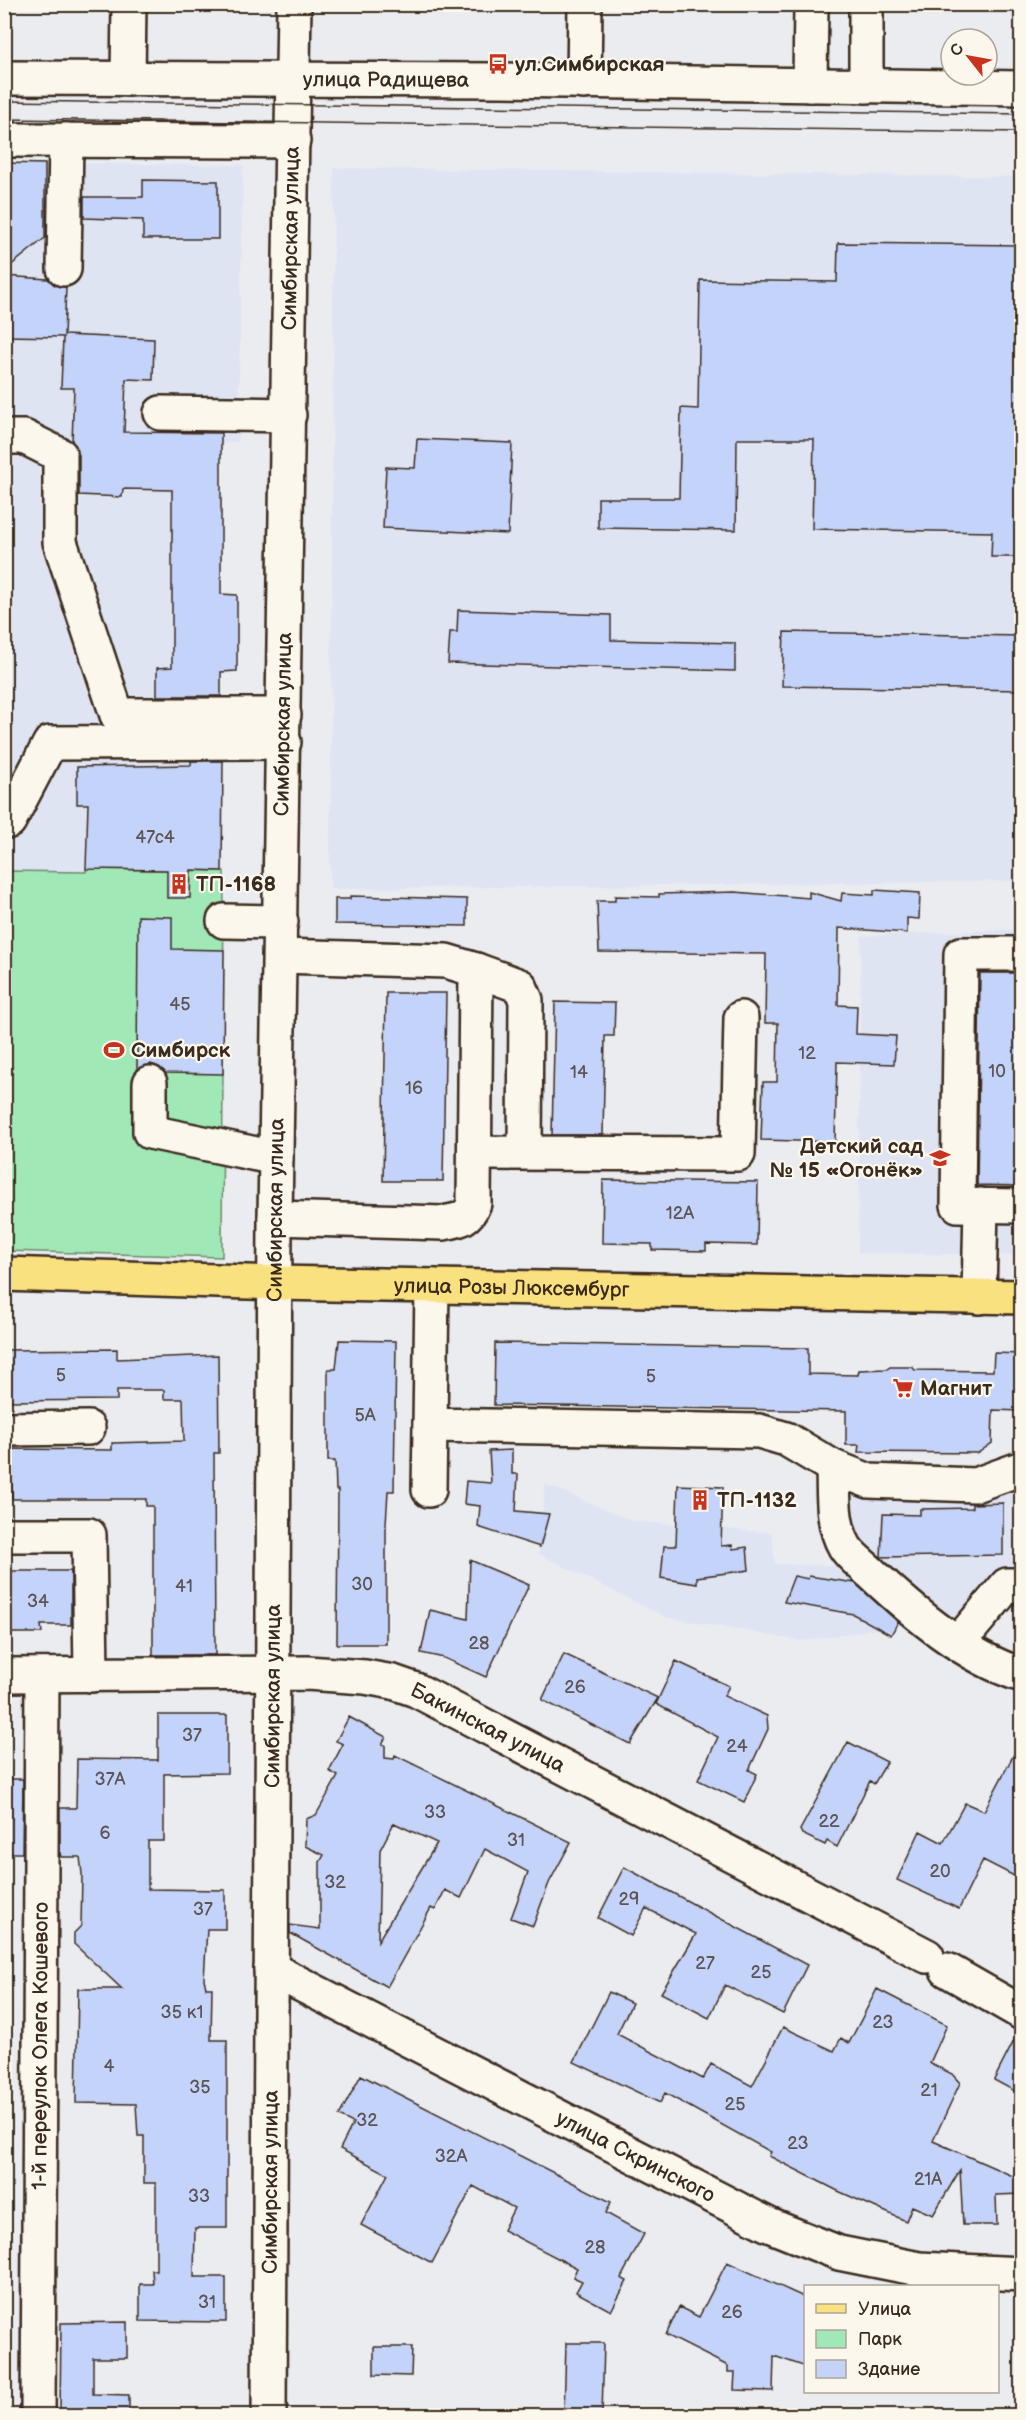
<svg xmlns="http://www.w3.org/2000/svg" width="1026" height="2420" font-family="'Balsamiq Sans',sans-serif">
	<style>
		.built { fill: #dfe4f3 }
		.green { fill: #a0e8b6; stroke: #6e896a; stroke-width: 1.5 }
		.building { fill: #c4d3fa; stroke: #3b2a1e; stroke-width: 1.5; fill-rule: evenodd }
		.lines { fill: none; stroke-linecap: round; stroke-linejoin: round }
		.minor-casing { stroke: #3b2a1e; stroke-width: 38 }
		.major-casing { stroke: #3b2a1e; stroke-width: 38 }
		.minor { stroke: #fbf7ec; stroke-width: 33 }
		.major { stroke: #fae180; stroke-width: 33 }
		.tram { stroke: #3b2a1e; stroke-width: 1.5 }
		.labels { text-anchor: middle; stroke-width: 4.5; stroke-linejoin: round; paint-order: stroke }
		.number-label { font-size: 18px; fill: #5d5455 }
		.poi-label { font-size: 21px; font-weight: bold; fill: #3b2a1e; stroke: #fbf7ec; text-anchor: start }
		.street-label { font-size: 21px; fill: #3b2a1e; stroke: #fbf7ec }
	</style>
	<rect width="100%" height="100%" fill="#eaecf0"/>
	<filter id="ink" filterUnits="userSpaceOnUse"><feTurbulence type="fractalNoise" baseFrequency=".0167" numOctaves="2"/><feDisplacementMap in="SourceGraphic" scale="12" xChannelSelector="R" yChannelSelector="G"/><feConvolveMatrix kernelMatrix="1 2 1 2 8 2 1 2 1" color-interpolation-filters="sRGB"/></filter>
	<g filter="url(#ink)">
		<path class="built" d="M5,163L243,165L238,442L221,443L222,871L87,869L86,872L5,871Z
			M334,168L1021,177V881L330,889Z
			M1021,929V1255L858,1253L861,936Z
			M1021,1476V1571L966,1614L802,1641L665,1617L539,1554L545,1484L632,1521L772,1533L775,1564L846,1566L847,1495Z"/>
		<path class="green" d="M86,869L224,871L222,1257L5,1251V871L86,872Z"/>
		<path class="building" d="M4,163L45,164V238L4,271Z
			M143,180L218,181V239H143V220L84,218V197H143Z
			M838,243L1022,245V557H991L992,532L812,529L814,439H737L736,530L598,528V498H679L681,408L698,409L700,280L837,282Z
			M4,276L48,279L55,285L66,287L64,335L154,339L153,380L126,379L124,432L221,433V594L237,595V671L221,672V696H157V668L172,667V490L123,489L122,497L79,495V455L72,442L74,388H61L63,337L4,336Z
			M417,439L512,443L508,534L383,528L386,467L415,468Z
			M458,610L611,615V640L735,643V671L448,663L450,632H457Z
			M784,632L1022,636V690L782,686Z
			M191,761H223L222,871L191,870L190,898H167V870L86,869L88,804H77V767L191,765Z
			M874,890L920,893L919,919L907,918V933L839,928L838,1005L857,1006L856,1034L896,1036L894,1064L837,1062L835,1142L761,1140L763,1082H777L778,1023H765L766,954L599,952L597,901H615V896L659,897V894L735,892L809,898V892L841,901L842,893L874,895Z
			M350,896L467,899V926L335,924V899H350Z
			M138,916L172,917V949L224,950L223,1074L166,1073L159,1067L151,1064L137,1071Z
			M980,973H1022V1186L977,1185Z
			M386,993H446L443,1181H383Z
			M555,1002L615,1003L614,1036H605L603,1135H552Z
			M603,1180L758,1182L757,1245L706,1244V1251L652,1250V1244L602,1243Z
			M339,1340L396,1341L394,1491H388L386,1524V1644H337L338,1490H336L335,1461H328V1369H336Z
			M495,1343L808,1348V1374L858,1375L859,1370L887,1369L890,1367H912L915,1370L993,1371L994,1353L1022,1354V1411L993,1410L992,1443L978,1453L858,1452L859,1445H846V1411L494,1405Z
			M117,1349V1359L218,1355L219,1453H214L215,1655H153V1506H146V1499H12L11,1472H4V1449L112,1450V1443L184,1441L183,1399H164V1390H117V1400L4,1401V1350Z
			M512,1450V1474H518L516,1511L549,1514L540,1547L478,1527L480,1506L464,1504L466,1481L491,1483L489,1451Z
			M678,1485L723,1487L721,1546L732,1545L733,1549L747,1547L749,1570L697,1577V1584L661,1578L664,1546H676Z
			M1003,1503V1555L881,1557L883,1514L920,1515V1509L972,1508V1504Z
			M470,1560L529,1585L486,1677L444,1658L421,1653L430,1610L468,1619Z
			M12,1571H71V1625H41L42,1633H4V1576H11Z
			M794,1576L808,1579L809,1576L855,1583L898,1622L891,1635L853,1614L784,1602Z
			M564,1654L658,1698L630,1744L542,1700Z
			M676,1661L729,1686L724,1696L767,1716L768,1729L749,1770L757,1774L744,1802L698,1780L718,1737L656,1704Z
			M158,1715H227V1773L164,1774V1841H148V1889L225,1890V1929H207L204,1979L206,1988H212L211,2040H227V2228H195L194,2277H226V2322L140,2321V2284H153L152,2270H156V2183H144V2136H138L136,2104L76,2103L78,1989H122L74,1944V1933L81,1926L82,1874L80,1857H61L60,1853V1808H76L77,1759L158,1760Z
			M349,1717L386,1737L382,1744L385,1745V1758L394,1759L395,1755L571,1842L549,1883L533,1926L511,1918L528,1872L485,1849L461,1898L445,1890L435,1910L431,1908L387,1987L290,1933V1925L320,1929V1862L324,1855L305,1846L306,1819L316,1815L338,1776L329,1771L343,1744L336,1741ZM394,1823L437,1843L378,1941L380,1850Z
			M1022,1739V1880L983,1860L959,1909L897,1880L920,1831L943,1843L965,1803L984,1811Z
			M848,1742L887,1762L874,1784L870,1781L837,1847L827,1841L825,1845L802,1834L800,1830Z
			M4,1779H23L22,1853H4Z
			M624,1867L807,1965L783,2014L725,1985L709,2018L661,1993L696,1934L646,1908L631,1936L598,1918Z
			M877,1989L947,2025L930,2063L952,2074L960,2083L933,2141L1022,2180V2194L996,2195L997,2225H963L960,2170L933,2215L912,2206L906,2221L838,2191L769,2156L771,2152L665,2093L660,2103L574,2062L609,1992L632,2003L617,2034L703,2079L711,2064L752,2086L783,2027L834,2051L841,2038L849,2043Z
			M1019,2031L1022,2032V2095L994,2080Z
			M361,2075L611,2202L606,2213L644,2234L621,2278L627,2281L611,2311L576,2292L582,2281L573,2277L577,2268L503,2230L514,2208L473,2186L432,2263L361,2225L388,2174L340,2149L353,2123L339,2116Z
			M727,2262L806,2298V2367L774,2356L773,2391L734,2390L735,2372H728V2366L666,2335L679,2307L699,2317Z
			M127,2322V2358H93V2394L129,2395V2415H60L61,2323Z
			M566,2343H604L602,2415H564Z
			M374,2347H412L411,2376L374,2375Z"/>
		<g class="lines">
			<g class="minor-casing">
				<g id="minor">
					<path id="s1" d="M4,78L500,80L1022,88"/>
					<path d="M128,79L129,4"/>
					<path d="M584,82L585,4"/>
					<path d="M810,85L811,4"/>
					<path d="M866,86V4"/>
					<path d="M4,140L293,141"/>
					<path d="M64,269L66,140"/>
					<path d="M161,413L289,415"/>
					<path d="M4,437H24L60,455V542L117,715H284"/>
					<path d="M4,820L9,821L50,743L284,742"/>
					<path d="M224,921L281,922"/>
					<path d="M1022,954H961L958,1205L1022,1206"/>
					<path d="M476,970L520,986L526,1000L525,1152"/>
					<path d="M150,1083V1132L276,1158"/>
					<path d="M475,1153L738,1154L741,1018"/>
					<path d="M275,1218L443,1223C460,1220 468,1219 474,1203L476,970L446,961L280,956"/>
					<path d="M432,1286L430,1425L759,1431L786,1439L833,1467L869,1481L975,1485L1022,1468"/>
					<path d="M979,1297L981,1205"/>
					<path d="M4,1429L88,1428"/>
					<path d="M833,1467C834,1493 831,1523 845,1547C851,1557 863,1565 871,1573C914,1613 965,1657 1022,1675"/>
					<path d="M429,1490L430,1425"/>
					<path d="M4,1535H89L91,1675"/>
					<path d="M958,1643L1007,1585H1022"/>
					<path id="s2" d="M4,1675L307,1673L365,1677L393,1682L416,1690L927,1956"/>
					<path id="s3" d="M271,1969L769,2225L839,2253L919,2269L1022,2274"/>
					<path d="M947,1970L1022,2013"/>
					<path id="s4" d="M38,2416L42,1675"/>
					<path id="s5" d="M269,2416L275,1218L294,4"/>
				</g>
			</g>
			<g class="major-casing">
				<g id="major">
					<path id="s6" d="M4,1274L275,1283L1022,1297"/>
				</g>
			</g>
			<use href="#minor" class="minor"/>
			<use href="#major" class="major"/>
			<path class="tram" d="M4,101L1022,114
				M4,119L1022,132"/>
		</g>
	</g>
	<defs>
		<g id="bus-bare" transform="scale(1.62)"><path d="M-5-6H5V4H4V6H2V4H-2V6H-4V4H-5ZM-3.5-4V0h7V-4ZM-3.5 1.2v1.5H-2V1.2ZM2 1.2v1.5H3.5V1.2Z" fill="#c8321e" stroke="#fbf7ec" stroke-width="2.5" paint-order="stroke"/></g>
		<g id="building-bare" transform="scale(1.62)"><path d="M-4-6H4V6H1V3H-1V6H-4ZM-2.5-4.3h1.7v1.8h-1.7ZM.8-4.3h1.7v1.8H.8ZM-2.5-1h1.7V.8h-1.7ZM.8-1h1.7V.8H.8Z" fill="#c8321e" stroke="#fbf7ec" stroke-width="2.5" paint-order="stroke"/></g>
		<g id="stadium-bare" transform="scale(1.62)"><path d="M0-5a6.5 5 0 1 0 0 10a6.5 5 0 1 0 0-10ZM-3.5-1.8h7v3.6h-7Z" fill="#c8321e" stroke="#fbf7ec" stroke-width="2.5" paint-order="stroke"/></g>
		<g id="school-bare" transform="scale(1.62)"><path d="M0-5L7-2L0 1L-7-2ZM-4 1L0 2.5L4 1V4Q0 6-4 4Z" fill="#c8321e" stroke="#fbf7ec" stroke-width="2.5" paint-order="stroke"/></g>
		<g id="supermarket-bare" transform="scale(1.62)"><path d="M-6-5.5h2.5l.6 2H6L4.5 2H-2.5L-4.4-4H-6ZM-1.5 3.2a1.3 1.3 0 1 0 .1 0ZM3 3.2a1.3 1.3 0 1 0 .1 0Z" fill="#c8321e" stroke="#fbf7ec" stroke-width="2.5" paint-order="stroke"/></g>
	</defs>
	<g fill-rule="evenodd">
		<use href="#bus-bare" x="498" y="64"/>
		<use href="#building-bare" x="179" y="884"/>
		<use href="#stadium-bare" x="114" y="1050"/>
		<use href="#school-bare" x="940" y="1158"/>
		<use href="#supermarket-bare" x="903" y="1388"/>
		<use href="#building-bare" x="700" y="1500"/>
	</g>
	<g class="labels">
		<g class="number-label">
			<text x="155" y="843">47с4</text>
			<text x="180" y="1010">45</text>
			<text x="807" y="1059">12</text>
			<text x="997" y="1077">10</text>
			<text x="579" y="1078">14</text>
			<text x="414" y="1094">16</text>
			<text x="680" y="1219">12А</text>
			<text x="61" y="1381">5</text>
			<text x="651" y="1382">5</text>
			<text x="365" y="1421">5А</text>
			<text x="362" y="1590">30</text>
			<text x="184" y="1592">41</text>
			<text x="38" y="1607">34</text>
			<text x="479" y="1649">28</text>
			<text x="575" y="1693">26</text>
			<text x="192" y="1741">37</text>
			<text x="737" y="1752">24</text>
			<text x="110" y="1785">37А</text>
			<text x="435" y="1818">33</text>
			<text x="829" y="1827">22</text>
			<text x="105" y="1839">6</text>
			<text x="516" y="1846">31</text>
			<text x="940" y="1877">20</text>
			<text x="335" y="1888">32</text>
			<text x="629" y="1905">29</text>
			<text x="203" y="1915">37</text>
			<text x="705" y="1969">27</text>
			<text x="761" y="1978">25</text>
			<text x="182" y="2018">35 к1</text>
			<text x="883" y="2028">23</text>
			<text x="109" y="2072">4</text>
			<text x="200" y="2093">35</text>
			<text x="929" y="2096">21</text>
			<text x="735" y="2110">25</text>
			<text x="367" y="2126">32</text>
			<text x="798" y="2149">23</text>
			<text x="451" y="2162">32А</text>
			<text x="928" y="2185">21А</text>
			<text x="199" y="2202">33</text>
			<text x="595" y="2253">28</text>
			<text x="207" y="2308">31</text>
			<text x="732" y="2318">26</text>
		</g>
		<g class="poi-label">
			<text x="515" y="71">ул.Симбирская</text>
			<text x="196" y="891">ТП-1168</text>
			<text x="131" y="1057">Симбирск</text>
			<text x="923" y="1153" text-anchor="end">Детский сад<tspan x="923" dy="24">№ 15 «Огонёк»</tspan></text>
			<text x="920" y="1395">Магнит</text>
			<text x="717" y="1507">ТП-1132</text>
		</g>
		<g class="street-label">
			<text dy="7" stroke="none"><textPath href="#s1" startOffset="382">улица Радищева</textPath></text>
			<text dy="7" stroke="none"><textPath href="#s5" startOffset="2178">Симбирская улица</textPath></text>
			<text dy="7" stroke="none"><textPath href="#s5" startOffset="1692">Симбирская улица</textPath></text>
			<text dy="7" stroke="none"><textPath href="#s5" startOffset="1206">Симбирская улица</textPath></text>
			<text dy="7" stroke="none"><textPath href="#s6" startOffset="508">улица Розы Люксембург</textPath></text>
			<text dy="7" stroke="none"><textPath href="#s5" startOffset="720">Симбирская улица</textPath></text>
			<text dy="7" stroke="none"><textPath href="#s2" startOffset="495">Бакинская улица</textPath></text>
			<text dy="7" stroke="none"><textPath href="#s4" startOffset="370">1-й переулок Олега Кошевого</textPath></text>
			<text dy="7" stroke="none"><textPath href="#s3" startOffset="410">улица Скринского</textPath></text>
			<text dy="7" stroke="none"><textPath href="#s5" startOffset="234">Симбирская улица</textPath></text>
		</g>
	</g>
	<rect width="1026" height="2420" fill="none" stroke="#fbf7ec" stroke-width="24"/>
	<rect x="12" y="12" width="1002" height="2396" fill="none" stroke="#3b2a1e" stroke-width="2" filter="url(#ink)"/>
	<rect x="804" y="2285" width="195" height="108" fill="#fbf7ec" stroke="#aea59a" stroke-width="1.5"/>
	<rect x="816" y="2304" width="30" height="9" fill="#fae180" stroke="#aea59a" stroke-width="1.5"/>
	<text x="858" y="2315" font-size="18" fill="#3b2a1e">Улица</text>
	<rect x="816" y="2330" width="30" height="18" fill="#a0e8b6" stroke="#aea59a" stroke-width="1.5"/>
	<text x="858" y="2345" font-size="18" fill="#3b2a1e">Парк</text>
	<rect x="816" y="2360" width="30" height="18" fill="#c4d3fa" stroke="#aea59a" stroke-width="1.5"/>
	<text x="858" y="2375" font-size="18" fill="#3b2a1e">Здание</text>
	<g transform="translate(969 57) rotate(301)"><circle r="28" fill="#fbf7ec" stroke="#aea59a" stroke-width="1.5"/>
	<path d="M0-4.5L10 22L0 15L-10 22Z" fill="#c8321e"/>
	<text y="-9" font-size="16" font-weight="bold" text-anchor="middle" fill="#3b2a1e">С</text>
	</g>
</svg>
